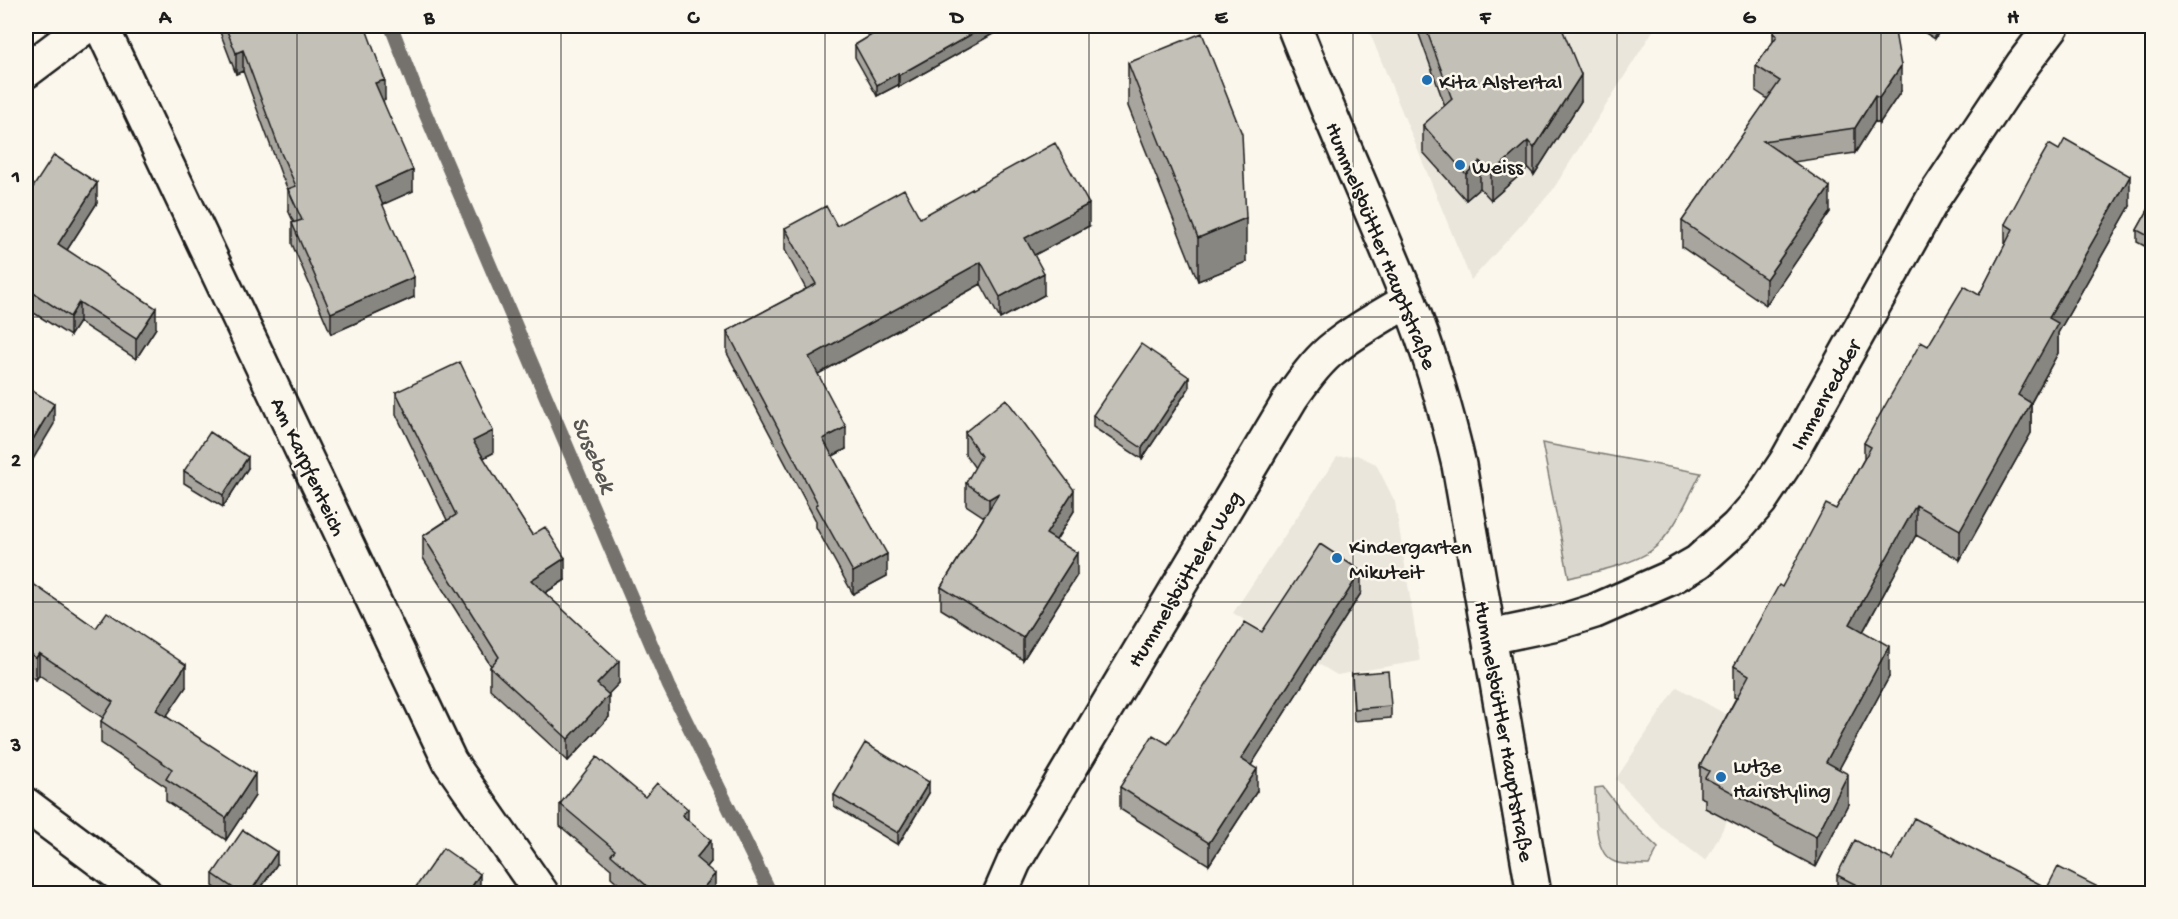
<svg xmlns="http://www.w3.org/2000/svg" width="2178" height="919" font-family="'Gochi Hand',sans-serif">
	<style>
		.built { fill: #eae6dc }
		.green { fill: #dad7ce; stroke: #7b7a75; stroke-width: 1.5 }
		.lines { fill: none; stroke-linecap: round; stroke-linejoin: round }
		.stream { stroke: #74726e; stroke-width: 14 }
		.minor-casing { stroke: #1c1c1c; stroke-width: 38 }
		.major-casing { stroke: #1c1c1c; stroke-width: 38 }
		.minor { stroke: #fbf7ec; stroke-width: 33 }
		.major { stroke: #fbf7ec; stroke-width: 33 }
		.wall { fill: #a8a59e; stroke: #1c1c1c; stroke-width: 1.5 }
		.shaded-wall { fill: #888681; stroke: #1c1c1c; stroke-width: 1.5 }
		.building { fill: #c3c0b8; stroke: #1c1c1c; stroke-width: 1.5 }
		.grid { fill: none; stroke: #1c1c1c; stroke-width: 1.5; stroke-opacity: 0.55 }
		.poi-dot { fill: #1f6fb2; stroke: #fbf7ec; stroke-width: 2 }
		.labels { text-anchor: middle; stroke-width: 5; stroke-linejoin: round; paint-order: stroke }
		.poi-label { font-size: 22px; fill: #1c1c1c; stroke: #fbf7ec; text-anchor: start }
		.street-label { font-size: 22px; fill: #1c1c1c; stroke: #fbf7ec }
		.water-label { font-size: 24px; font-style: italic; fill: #575653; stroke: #fbf7ec }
		.neatline { fill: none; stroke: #1c1c1c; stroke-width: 2 }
		.grid-label { font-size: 20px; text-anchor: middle; font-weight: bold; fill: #1c1c1c }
	</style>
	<rect width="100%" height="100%" fill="#fbf7ec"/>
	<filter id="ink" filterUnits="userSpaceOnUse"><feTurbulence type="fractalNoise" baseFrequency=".0167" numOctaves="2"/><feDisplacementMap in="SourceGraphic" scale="12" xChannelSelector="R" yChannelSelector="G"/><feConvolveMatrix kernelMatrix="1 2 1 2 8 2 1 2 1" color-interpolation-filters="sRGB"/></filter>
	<g filter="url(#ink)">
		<path class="built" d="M1367,26H1656L1552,191L1471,280Z
			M1357,455L1376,464L1395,502L1420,661L1337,675L1233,613L1337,457Z
			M1677,687L1770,739L1706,861L1662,828L1616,779Z"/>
		<path class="green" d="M1542,443L1701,473C1687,499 1675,532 1652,550C1635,564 1590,573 1569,578Z
			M1603,787L1627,818L1658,848L1649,865C1639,864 1625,866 1615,862C1592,854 1596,808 1595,788Z"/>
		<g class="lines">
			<path class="stream" d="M391,26L418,96L669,686L771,894"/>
			<g class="minor-casing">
				<path id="minor" d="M101,26L450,762L542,894
					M26,71L86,26
					M1490,637L1557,623L1595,611L1670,578L1698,562L1737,527L1760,501L1786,462L1934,197L2023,64L2052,26
					M26,805L145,894
					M1000,894L1014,862L1291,398C1303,381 1315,364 1330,351C1354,331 1382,316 1409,300"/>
			</g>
			<g class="major-casing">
				<path id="major" d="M1294,26C1330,118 1371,207 1408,299C1430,353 1446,409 1459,465L1534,894"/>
			</g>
			<use href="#minor" class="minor"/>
			<use href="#major" class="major"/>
		</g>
		<path class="wall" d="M220,26H365L385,100L383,101L413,191L382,204L414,297L331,334L292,244V223H294L288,210V190L281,174L243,71L236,74L220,32Z
			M865,26H1007L899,87L898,85L877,96L855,57V45L870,36Z
			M1416,26H1561L1581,101L1534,175L1528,168L1491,200L1480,188L1466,200L1423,152V125L1445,106Z
			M1914,26H1969V29L1942,26L1935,39Z
			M1773,33L1901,91L1879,124L1875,121L1855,153L1793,162L1830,212L1766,305L1682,247V221L1768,99L1756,91V66L1773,42Z
			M1128,63L1246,262L1198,281L1128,106Z
			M26,198L97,203L67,250L156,328L136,359L79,322L70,336L26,308Z
			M2152,203V250L2137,242V230Z
			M2130,206L2058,333V353L2031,403V433L1960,560L1916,535L1863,632L1889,677L1839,769L1848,804L1816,867L1705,808V799L1700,797V766L1736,698L1734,697V666L1782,587L1836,509L1864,459V443L1928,346L1979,295L2005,245V224Z
			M920,218L1089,226L1034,255L1044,295L1000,319L981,284L818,374L846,449L833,456L887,576L853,594L816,527V521L727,353V331L806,289L785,250V228L837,226Z
			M1189,388L1142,459L1093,427V415Z
			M396,392L493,453L483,458L532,535L565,580L545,593L619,683L608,694L609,717L568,761L490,689V667L491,666L423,558V536L447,520L396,414Z
			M965,432L1074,511L1056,540L1077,575L1023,660L941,609V587L984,517L966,505V483L975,468L965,454Z
			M248,468L223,507L184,483V471Z
			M26,579L96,628L186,687L166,716L255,796L226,840L166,801V787L101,743V721L103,718L39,675L36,680L26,673Z
			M1361,593L1251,765L1257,791L1209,865L1120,809V787L1168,744L1262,632Z
			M1352,674L1391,706V718L1354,721Z
			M929,793L898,845L834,806V795Z
			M645,797L688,821L711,862L707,867L715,894H630L611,877V869L560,826V804Z
			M1892,860L2047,888L2102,894H1841L1837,892V875Z
			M277,864L257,894H224L213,886V874Z"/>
		<path class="shaded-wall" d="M986,26H1007L899,87V75Z
			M1051,26H1058L1051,30Z
			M1935,26H1942L1935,39Z
			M243,50V71L236,74V53Z
			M1901,66V91L1879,124V98Z
			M898,73V85L877,96V85Z
			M1581,75V101L1534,175V148Z
			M385,80V100L375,104V83Z
			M1875,96V121L1855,153V128Z
			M1528,141V168L1491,200V174Z
			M1480,161V188L1466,200V174Z
			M413,170V191L375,208V187Z
			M2130,176V206L2058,333V353L2018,426V395L2049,318Z
			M97,183V203L58,264V244Z
			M1830,187V212L1766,305V279Z
			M1089,204V226L1025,260V238Z
			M1246,218V262L1198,281V238Z
			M981,262V284L809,379V357Z
			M1044,273V295L1000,319V297Z
			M414,277V297L331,334V313Z
			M79,302V322L70,336V317Z
			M156,308V328L136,359V339Z
			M1189,377V388L1142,459V448Z
			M2031,403V433L1960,560V530Z
			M54,404V424L26,471V451Z
			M846,427V449L823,461V439Z
			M493,431V453L473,463V441Z
			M248,457V468L223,507V495Z
			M1074,490V511L1046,556V534Z
			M999,493L989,521V499Z
			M1916,505V535L1850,655V624Z
			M1077,553V575L1023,660V638Z
			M887,554V576L853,594V572Z
			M565,558V580L531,602V580Z
			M1361,571V593L1241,781V759Z
			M1889,646V677L1826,793V762Z
			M39,653V675L36,680V658Z
			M619,661V683L597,706V684Z
			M186,665V687L156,732V710Z
			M609,695V717L568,761V739Z
			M1257,769V791L1209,865V843Z
			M255,774V796L226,840V818Z
			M1848,774V804L1816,867V837Z
			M929,782V793L898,845V833Z
			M688,809V831L682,815Z
			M711,840V862L696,880V858Z
			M277,852V864L257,894H249Z
			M480,874V894H467Z
			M715,874V894H698Z"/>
		<path class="building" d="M225,26H365L385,80L375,83L413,170L375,187L414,277L331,313L292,223L302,220L288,189L296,186L281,153L243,50L236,53Z
			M871,26H986L899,75L898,73L877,85L855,45L875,33Z
			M1425,26H1561L1581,75L1534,148L1528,141L1491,174L1480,161L1466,174L1423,125L1452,99Z
			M1778,26H1894L1901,66L1879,98L1875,96L1855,128L1763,141L1830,187L1766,279L1682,221L1780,81L1756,66L1777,36L1773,33Z
			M1202,33L1242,134L1246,218L1198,238L1128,63Z
			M2065,139L2130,176L2049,318L2058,323L2018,395L2031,403L1960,530L1916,505L1850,624L1889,646L1826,762L1848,774L1816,837L1705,778L1709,771L1700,766L1749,675L1734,666L1779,585L1782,587L1826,504L1836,509L1871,447L1864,443L1921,342L1928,346L1964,286L1979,295L2013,229L2005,224L2035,168L2049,144L2059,150Z
			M1055,143L1089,204L1025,238L1044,273L1000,297L981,262L809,357L846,427L823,439L887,554L853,572L816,505L818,504L727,331L816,284L785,228L826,206L837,226L904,189L920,218Z
			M54,155L97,183L58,244L156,308L136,339L79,302L70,317L26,288V198Z
			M2152,203V238L2137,230Z
			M1141,344L1189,377L1142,448L1093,415Z
			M460,362L493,431L473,441L532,535L545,527L565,558L531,580L619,661L597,684L609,695L568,739L490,667L499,657L423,536L456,515L396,392Z
			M26,387L54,404L26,451Z
			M1006,399L1074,490L1046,534L1077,553L1023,638L941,587L999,493L989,499L966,483L981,456L965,432Z
			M210,432L248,457L223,495L184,471Z
			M1320,544L1361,571L1241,759L1257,769L1209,843L1120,787L1153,735L1168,744L1245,622L1262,632Z
			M26,579L96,628L107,612L186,665L156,710L255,774L226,818L166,779L172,769L101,721L113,702L39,653L36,658L26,651Z
			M1388,671L1391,706L1354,709L1352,674Z
			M865,743L929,782L898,833L834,795Z
			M597,757L645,797L657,783L688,809L682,815L711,840L696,858L715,874L698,894H653L654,892L611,855L615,850L560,804Z
			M1914,818L2047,888L2058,867L2102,889L2100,894H1874L1837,875L1855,840L1892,860Z
			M243,830L277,852L249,894H242L213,874Z
			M443,848L480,874L467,894H411Z
			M1174,887L1211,894H1173Z"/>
	</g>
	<path class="grid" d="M297,26V894M561,26V894M825,26V894M1089,26V894M1353,26V894M1617,26V894M1881,26V894M26,317H2152M26,602H2152"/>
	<g class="poi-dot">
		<circle cx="1427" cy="80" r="6"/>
		<circle cx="1460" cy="165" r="6"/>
		<circle cx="1337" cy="558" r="6"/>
		<circle cx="1721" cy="777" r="6"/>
	</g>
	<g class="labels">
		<g class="poi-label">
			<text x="1439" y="88">Kita Alstertal</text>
			<text x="1472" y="173">Weiss</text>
			<text x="1349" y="553">Kindergarten<tspan x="1349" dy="25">Mikuteit</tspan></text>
			<text x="1733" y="772">Lutze<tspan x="1733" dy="25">Hairstyling</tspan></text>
		</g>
		<g class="street-label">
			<text transform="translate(1383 245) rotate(68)" y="8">Hummelsbüttler Hauptstraße</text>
			<text transform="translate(1824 394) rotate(-61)" y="8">Immenredder</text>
			<text transform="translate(310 466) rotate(65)" y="8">Am Karpfenteich</text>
			<text transform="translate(1183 578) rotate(-59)" y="8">Hummelsbütteler Weg</text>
			<text transform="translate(1506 731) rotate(80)" y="8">Hummelsbüttler Hauptstraße</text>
		</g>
		<g class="water-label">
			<text transform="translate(595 454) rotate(67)" y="8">Susebek</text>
		</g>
	</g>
	<rect width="2178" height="919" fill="none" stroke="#fbf7ec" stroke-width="66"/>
	<rect x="33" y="33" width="2112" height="853" class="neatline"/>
	<g class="grid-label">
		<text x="165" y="23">A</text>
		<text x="429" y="23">B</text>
		<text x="693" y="23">C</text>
		<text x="957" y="23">D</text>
		<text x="1221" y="23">E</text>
		<text x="1485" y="23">F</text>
		<text x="1749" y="23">G</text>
		<text x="2013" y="23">H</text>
		<text x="16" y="182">1</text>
		<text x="16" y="466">2</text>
		<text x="16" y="751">3</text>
	</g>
</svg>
